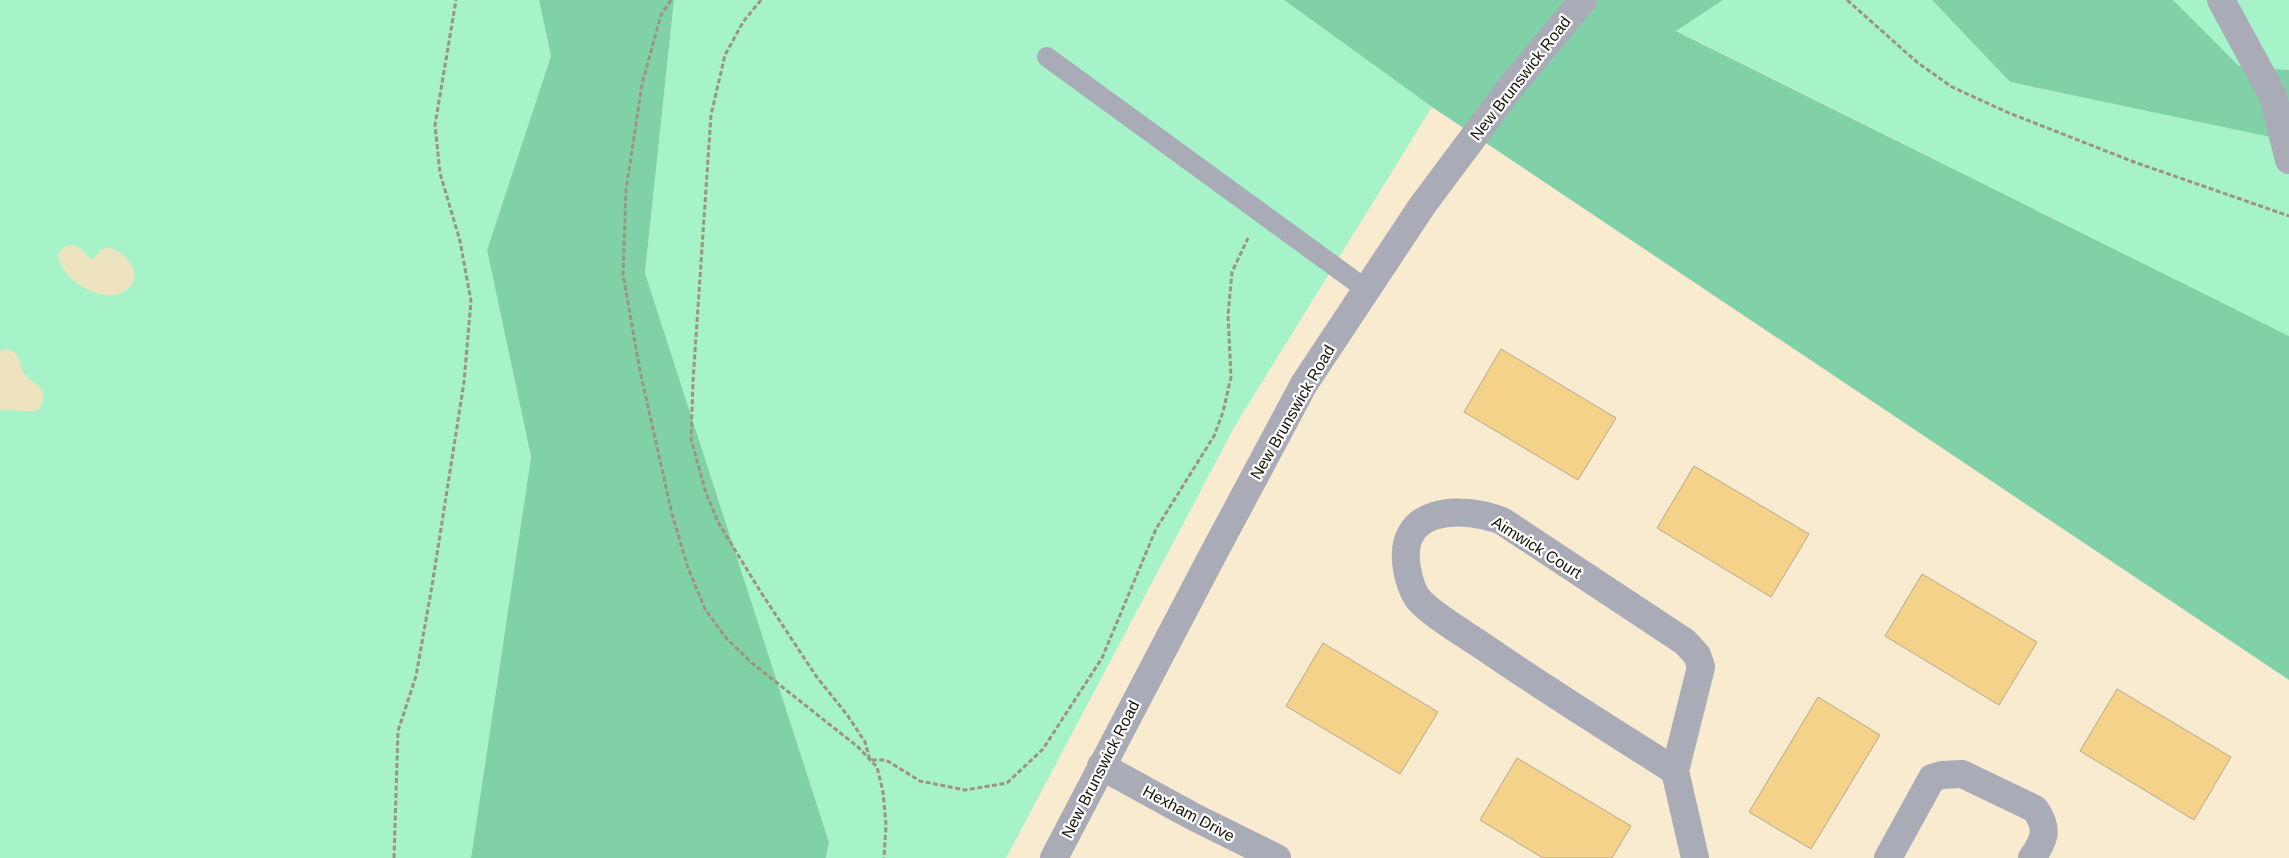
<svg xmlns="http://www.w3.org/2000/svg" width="2289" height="858" font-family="Arial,sans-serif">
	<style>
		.green { fill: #a6f3ca }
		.forest { fill: #81d1a8 }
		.sand { fill: #ede3be }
		.building { fill: #f5d289; stroke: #b5a98f }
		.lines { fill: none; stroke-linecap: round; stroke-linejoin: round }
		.path { stroke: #9d937f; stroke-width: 3; stroke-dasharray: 5 2.5; stroke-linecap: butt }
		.service { stroke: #a9abb7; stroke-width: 20 }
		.minor { stroke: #a9abb7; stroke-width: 28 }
		.tertiary { stroke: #a9abb7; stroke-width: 28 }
		.labels { text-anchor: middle; stroke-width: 4.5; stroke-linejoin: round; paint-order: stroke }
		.street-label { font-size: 16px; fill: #171309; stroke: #fff }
	</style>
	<rect width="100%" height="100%" fill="#f9ebd0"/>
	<path class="green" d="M0,0H539L551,56L487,250L531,457L471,858H0Z
		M674,0H1284L1432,107L1235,426L1006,858H826L829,842L645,273Z
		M1723,0H1932L2010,82L2289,141V336L1675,30Z
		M2173,0H2289V70L2239,66Z"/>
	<path class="forest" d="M539,0H674L645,273L829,842L826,858H471L531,457L487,250L551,56Z
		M1284,0H1723L1676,31L2289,336V680L1432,107Z
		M1932,0H2173L2239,66L2289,70V141L2010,82Z"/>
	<path class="sand" d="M72,245L79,247L92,260L101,250L108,247C129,252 148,281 121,293C100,303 58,278 58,253L64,247Z
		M3,349C25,350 16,366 27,377C33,383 42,385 43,394C44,400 41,405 39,410C26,414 13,408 0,411V351Z"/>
	<path class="building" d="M1501,349L1616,418L1578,480L1464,412Z
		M1694,466L1809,534L1771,597L1657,528Z
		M1922,574L2037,642L1999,705L1885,636Z
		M1323,643L1438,712L1400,774L1286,706Z
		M2117,689L2231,757L2194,820L2080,751Z
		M1818,697L1880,735L1811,849L1749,812Z
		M1517,758L1631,826L1612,858H1543L1480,820Z"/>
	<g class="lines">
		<path class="path" d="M671,0L661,15L642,84L626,190L623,274L640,371L672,514L688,568L705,609L726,638L752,663L858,747L877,767L883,792L886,825L884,858
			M761,0L743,22L725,55L711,115L693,381L691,439L706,493L719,524L762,594L816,676L848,716L865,742L870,760H886L920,781L965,790L1007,783L1043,749L1102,658L1156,529L1214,436L1223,412L1231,377L1228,315L1232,272L1248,238
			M1847,0L1918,63L1952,87L2009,113L2134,162L2289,216
			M394,858L398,731L416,676L432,586L464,382L471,301L460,241L440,173L435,125L456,0"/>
		<path class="service" d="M1047,57L1367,290"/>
		<path class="minor" d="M2221,0L2273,96L2289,160
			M1101,766L1194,817L1277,858
			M1675,771C1611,730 1546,690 1484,647C1465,634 1437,618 1422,603C1413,595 1409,580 1407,569C1396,507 1460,505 1502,521L1685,642L1697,655L1701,667L1675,771L1695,858
			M1888,858L1932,778L1942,775L1962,774L2035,809C2049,829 2045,839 2032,858"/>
		<path class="tertiary" d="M1054,858L1210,560L1304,384L1422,206L1510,88L1583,0"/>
	</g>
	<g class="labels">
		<g class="street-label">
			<text transform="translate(1520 78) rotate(-52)" y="6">New Brunswick Road</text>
			<text transform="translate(1292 412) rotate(-60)" y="6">New Brunswick Road</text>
			<text transform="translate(1537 547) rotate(32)" y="6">Aimwick Court</text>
			<text transform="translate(1100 769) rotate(-63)" y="6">New Brunswick Road</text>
			<text transform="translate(1189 813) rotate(28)" y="6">Hexham Drive</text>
		</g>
	</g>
</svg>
